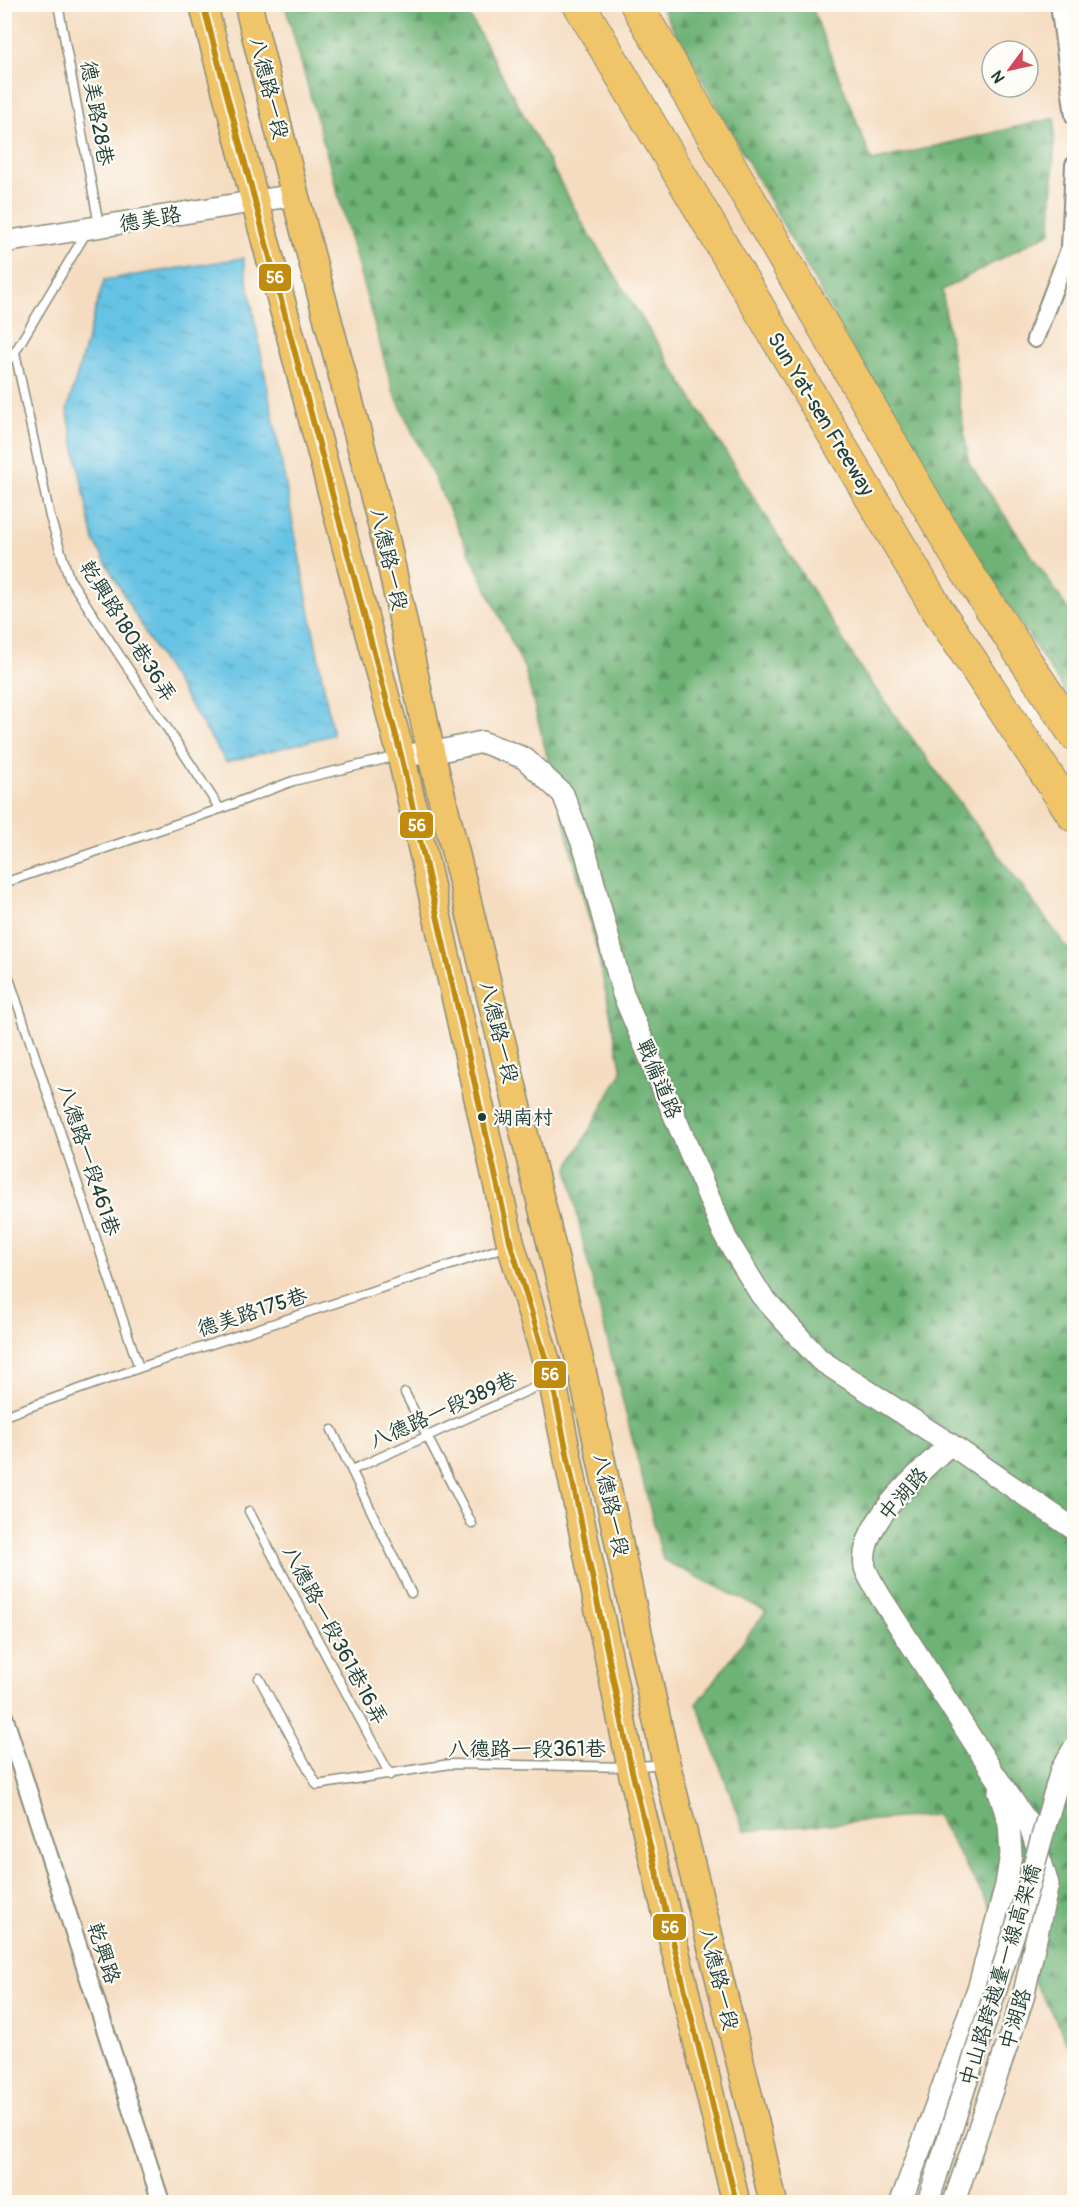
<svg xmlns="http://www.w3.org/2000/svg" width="1079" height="2207" font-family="Pangolin,'LXGW WenKai TC',sans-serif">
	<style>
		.forest { fill: url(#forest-firs); stroke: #467855; stroke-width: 1.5 }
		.water { fill: url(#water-ripples); stroke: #42808c; stroke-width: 1.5 }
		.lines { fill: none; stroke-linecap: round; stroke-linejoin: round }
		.service-casing { stroke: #8a8c7a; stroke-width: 11 }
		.minor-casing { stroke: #8a8c7a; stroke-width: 20 }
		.tertiary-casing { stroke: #8a8c7a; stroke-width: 24 }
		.primary-casing { stroke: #8a8c7a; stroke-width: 30 }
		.motorway-casing { stroke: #8a8c7a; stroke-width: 34 }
		.service { stroke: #fff; stroke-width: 8 }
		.minor { stroke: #fff; stroke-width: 16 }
		.tertiary { stroke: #fff; stroke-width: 21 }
		.primary { stroke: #f0c469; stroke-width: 27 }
		.motorway { stroke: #f0c469; stroke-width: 32 }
		.tertiary-bridge-casing { stroke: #8a8c7a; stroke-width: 24; stroke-linecap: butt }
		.tertiary-bridge { stroke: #fff; stroke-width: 21 }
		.bus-1-casing { stroke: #fdfcf7; stroke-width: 10 }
		.bus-1 { stroke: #c18c0d; stroke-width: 6 }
		.bus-dot { fill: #1f3d34; stroke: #fdfcf7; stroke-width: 2 }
		.labels { text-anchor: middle; stroke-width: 4.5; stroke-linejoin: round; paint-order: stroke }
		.bus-label { font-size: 20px; fill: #1f3d34; stroke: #fdfcf7; text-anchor: start }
		.street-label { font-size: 21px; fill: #1f3d34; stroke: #fdfcf7 }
		.line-badge { stroke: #fdfcf7; stroke-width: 2 }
		.badge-label { font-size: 16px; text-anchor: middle; font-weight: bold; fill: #fff }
	</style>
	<defs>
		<pattern id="forest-firs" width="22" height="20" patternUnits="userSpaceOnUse" patternTransform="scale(1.5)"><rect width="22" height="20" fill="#6eb276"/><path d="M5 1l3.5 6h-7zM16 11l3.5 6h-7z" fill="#5a9262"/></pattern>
		<pattern id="water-ripples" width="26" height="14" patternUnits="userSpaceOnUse" patternTransform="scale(1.5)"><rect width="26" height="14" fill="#66c3e4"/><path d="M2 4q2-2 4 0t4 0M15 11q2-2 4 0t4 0" fill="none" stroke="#53a0ba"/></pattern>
	</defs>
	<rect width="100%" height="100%" fill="#fdfcf7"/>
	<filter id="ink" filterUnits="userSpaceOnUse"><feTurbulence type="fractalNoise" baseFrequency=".0167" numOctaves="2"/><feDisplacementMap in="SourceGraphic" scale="12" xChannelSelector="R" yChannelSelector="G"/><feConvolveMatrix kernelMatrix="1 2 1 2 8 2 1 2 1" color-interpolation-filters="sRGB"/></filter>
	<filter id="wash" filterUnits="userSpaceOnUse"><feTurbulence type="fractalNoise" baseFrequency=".008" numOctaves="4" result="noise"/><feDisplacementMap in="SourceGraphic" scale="24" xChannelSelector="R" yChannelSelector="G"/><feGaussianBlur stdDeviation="1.35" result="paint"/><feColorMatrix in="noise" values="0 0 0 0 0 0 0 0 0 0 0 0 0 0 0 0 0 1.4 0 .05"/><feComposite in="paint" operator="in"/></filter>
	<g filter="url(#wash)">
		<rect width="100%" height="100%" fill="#f5dcc0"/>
		<path class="forest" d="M285,5H464L583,224L863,672L1074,957V2056L1055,2018L936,1815L744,1831L697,1704L766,1611L663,1560L584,1248L568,1168L622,1072L598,954L525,670L393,391Z
			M660,5H811L872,161L1055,118L1051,232L942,290L969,463L1074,618V706L925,478Z"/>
		<path class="water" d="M243,258L333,735L226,762L148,638L94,541L67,410L104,280Z"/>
	</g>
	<g filter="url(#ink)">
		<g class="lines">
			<g class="service-casing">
				<path id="service" d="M58,4L99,225
					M15,352L50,517L69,578L220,809
					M4,365L15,352L86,233
					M4,883L220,809L293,781L398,756
					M4,963L139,1368
					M405,1393L472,1524
					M4,1416L139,1368L508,1246
					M332,1430L411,1593
					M352,1470L578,1368
					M249,1511L390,1775
					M259,1678L317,1785L450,1764L631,1767L662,1764"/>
			</g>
			<g class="minor-casing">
				<path id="minor" d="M1059,4L1074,116
					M1035,339L1070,247L1074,165
					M4,1716L161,2202"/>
			</g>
			<g class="tertiary-casing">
				<path id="tertiary" d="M4,242L295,195
					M401,755L431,753L482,742L524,758L563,794L586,853L623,994L726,1238L761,1295L820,1360L950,1444L1074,1529
					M950,1444C921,1472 858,1522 865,1567C867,1576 876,1588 880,1596L993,1772L1030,1826L1048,1884L1023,1998L954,2202
					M901,2202L979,1986L1006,1885L1011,1854L1009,1823L999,1792"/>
			</g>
			<g class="primary-casing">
				<path id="primary" d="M203,4L401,755L511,1245L552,1380L631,1767L736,2202
					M248,4L295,195L387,545L431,753L581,1366L666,1763L755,2122L773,2202"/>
			</g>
			<g class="motorway-casing">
				<path id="motorway" d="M579,4L937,609L1074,816
					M636,4L961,563L1074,734"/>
			</g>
			<use href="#service" class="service"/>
			<use href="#minor" class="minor"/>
			<use href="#tertiary" class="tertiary"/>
			<use href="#primary" class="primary"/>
			<use href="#motorway" class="motorway"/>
			<g class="tertiary-bridge-casing">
				<path id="tertiary-bridge" d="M928,2202L1022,1908L1061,1770L1074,1748"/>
			</g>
			<use href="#tertiary-bridge" class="tertiary-bridge"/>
			<g class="bus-1-casing">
				<path id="bus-1" d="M203,4L401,755L511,1245L552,1380L631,1767L736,2202"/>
			</g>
			<use href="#bus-1" class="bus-1"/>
		</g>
	</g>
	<circle class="bus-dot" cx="482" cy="1117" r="5"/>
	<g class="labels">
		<g class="bus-label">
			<text x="493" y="1124">湖南村</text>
		</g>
		<g class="street-label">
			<text transform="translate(269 88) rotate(76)" y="7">八德路一段</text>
			<text transform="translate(97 113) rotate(80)" y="7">德美路28巷</text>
			<text transform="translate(150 219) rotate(-10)" y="7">德美路</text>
			<text transform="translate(821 414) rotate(59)" y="7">Sun Yat-sen Freeway</text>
			<text transform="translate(389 559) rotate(77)" y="7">八德路一段</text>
			<text transform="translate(128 631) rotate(58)" y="7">乾興路180巷36弄</text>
			<text transform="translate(499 1032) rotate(76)" y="7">八德路一段</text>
			<text transform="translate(659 1079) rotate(67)" y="7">戰備道路</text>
			<text transform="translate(89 1160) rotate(72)" y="7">八德路一段461巷</text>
			<text transform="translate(252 1312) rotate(-18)" y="7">德美路175巷</text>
			<text transform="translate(443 1410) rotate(-24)" y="7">八德路一段389巷</text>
			<text transform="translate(903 1494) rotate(-49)" y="7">中湖路</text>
			<text transform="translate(611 1505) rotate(78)" y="7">八德路一段</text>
			<text transform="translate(335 1635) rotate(62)" y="7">八德路一段361巷16弄</text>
			<text x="527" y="1756">八德路一段361巷</text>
			<text transform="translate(104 1953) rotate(72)" y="7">乾興路</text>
			<text transform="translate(1000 1975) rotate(-73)" y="7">中山路跨越臺一線高架橋</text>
			<text transform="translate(719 1979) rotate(76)" y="7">八德路一段</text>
			<text transform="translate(1015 2019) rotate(-73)" y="7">中湖路</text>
		</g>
	</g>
	<g class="line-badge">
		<rect x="258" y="263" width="34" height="29" rx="6" fill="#c18c0d"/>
		<rect x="399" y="811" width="35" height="28" rx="6" fill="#c18c0d"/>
		<rect x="533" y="1360" width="34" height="29" rx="6" fill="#c18c0d"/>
		<rect x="652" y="1913" width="35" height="28" rx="6" fill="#c18c0d"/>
	</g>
	<g class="badge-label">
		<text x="275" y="283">56</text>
		<text x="417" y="831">56</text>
		<text x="550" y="1380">56</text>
		<text x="670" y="1933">56</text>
	</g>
	<rect width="1079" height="2207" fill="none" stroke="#fdfcf7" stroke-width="24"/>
	<g transform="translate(1010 69) rotate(237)"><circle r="28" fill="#fdfcf7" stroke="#a4b0a9" stroke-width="1.5"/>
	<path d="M0-4.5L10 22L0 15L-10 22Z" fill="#d1495b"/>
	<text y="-9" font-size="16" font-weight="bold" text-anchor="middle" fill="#1f3d34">N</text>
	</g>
</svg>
